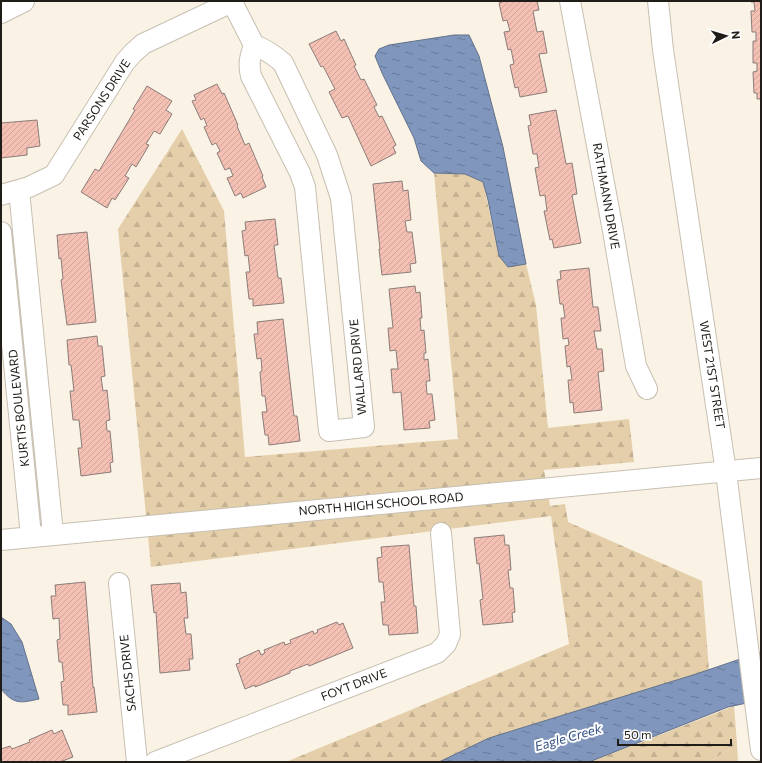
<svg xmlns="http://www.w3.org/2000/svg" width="762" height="763" font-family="Commissioner,sans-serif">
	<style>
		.green { fill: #e4cfaa }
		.forest { fill: url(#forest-firs) }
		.water { fill: url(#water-ripples); stroke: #63728b }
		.building { fill: url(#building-hatch); stroke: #8c7c79 }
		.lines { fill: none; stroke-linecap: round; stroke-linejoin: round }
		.minor-casing { stroke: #c7c0b2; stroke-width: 22 }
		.highway-casing { stroke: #c7c0b2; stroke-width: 24 }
		.minor { stroke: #fff; stroke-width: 20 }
		.highway { stroke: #fff; stroke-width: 22 }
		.labels { text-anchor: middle; stroke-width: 4; stroke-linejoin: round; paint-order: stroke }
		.street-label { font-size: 12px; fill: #201d18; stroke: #fff }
		.water-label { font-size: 13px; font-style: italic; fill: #335083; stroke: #fff }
	</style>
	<defs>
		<pattern id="forest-firs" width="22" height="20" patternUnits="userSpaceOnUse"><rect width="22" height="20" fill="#e4cfaa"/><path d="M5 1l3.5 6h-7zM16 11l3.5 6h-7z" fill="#c3b192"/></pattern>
		<pattern id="water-ripples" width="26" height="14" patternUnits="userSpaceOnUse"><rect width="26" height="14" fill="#8096bc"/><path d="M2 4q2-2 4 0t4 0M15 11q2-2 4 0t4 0" fill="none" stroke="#687a98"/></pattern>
		<pattern id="building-hatch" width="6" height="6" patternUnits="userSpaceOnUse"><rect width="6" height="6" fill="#f4c0b4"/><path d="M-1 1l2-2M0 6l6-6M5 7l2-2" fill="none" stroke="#d1a59a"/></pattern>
	</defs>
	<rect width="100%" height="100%" fill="#faf2e4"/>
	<path class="green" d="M737,744L738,762H709Z"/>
	<path class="forest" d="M182,129L224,211L245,457L458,439L434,173L465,174L483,182L499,256L508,266L526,264L536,305L548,428L629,419L634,462L544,470L550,506L565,504L568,522L702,581L709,670L479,762H286L569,644L551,516L151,567L118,229Z
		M734,706L737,744L709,762H590Z"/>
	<path class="water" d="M454,35H469L479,56L503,147L526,264L508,267L499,256L488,200L483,182L465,174L434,173L421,161L414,138L382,73L375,56L379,49L389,45Z
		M1,617L11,624L22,642L39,699C21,703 14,705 1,689Z
		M761,652V700L728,707L589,762H439L489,738L696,674Z"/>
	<path class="building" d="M504,1H537L539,10L533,11L537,32L543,31L547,53L539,54L547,92L520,97L518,87L515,88L510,65L514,64L511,49L508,50L504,32L510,31L507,20L503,21L499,3Z
		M751,1H761V99H757V93H754L753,72L757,71V63H753V41H756V32H752L751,11H755L754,2H751Z
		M336,31L341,41L344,39L356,65L354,66L361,80L364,79L377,105L374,107L379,117L382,116L396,145L393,147L396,153L371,166L348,116L342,118L329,92L335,89L323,66L321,67L309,44Z
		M217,84L222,94L224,93L238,125L237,126L245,145L249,143L263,176L262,177L266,187L243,198L241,193L235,196L227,178L233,176L230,168L225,170L217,153L220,151L216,143L212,145L204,127L207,126L204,118L201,120L192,101L196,100L194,95Z
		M147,86L172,101L166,110L172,114L160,134L154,131L146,144L149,145L136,167L132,164L125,176L129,178L115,200L112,198L107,208L81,192L95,169L99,171L135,110L133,109Z
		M556,110L566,164L572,163L577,194L572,195L581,243L554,248L552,239L550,240L544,211H547L545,195L540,196L535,168L539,167L537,154H533L528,126L531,125L529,115Z
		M37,120L40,146L27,148V155L1,158V123Z
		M402,181L403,191L408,190L411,220L405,221L407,232H412L416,263L410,264L411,272L382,275L379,249H380L373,184Z
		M275,219L278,245H274L278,278H281L284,303L253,306V299H249L246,272H250L248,255L245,256L242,231L246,230L245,222Z
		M87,232L96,322L67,325L61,280L63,279L61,258L59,259L57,235Z
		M589,268L593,307H598L601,331H594L597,349H602L604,371L598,372L602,410L574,413L573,402L570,403L568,380H572L570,366L567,367L565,346L569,345L568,338L563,339L561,318H565L563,304H560L557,280L561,279L560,271Z
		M415,286L416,293L420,292L422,318H420L421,331L424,330L426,353H424V360L428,359L430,381H426L427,394H432L435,420L429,421L430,428L404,430L401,392L393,393L391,369H398L396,350L390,351L388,328H393L389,289Z
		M283,319L294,416H297L300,441L269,445L268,435H265L262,412H267L265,396H262L260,372L262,371L261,358L257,359L254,334H258L257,322Z
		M97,336L98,346H102L105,376L101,377L103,391L107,390L110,420L106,421L107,431H110L113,462L110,463L111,472L81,476L78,448H82L79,420H73L70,391H74L71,365H69L67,340Z
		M504,535L505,545H509L511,570H508L510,588H513L515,612L512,613L513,622L483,625L480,600L483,599L479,563L477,564L474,538Z
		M409,545L414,606H416L418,633L389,635L388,625H383L381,602H385L383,582H379L377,558L382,557L381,547Z
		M85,582L93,687H94L97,712L68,715V705H63L61,682L64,681L62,662H59L57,640L60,639L59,618L53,619L51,596H56L55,585Z
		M180,583L181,593L186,592L188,618H184L186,634H191L193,659H189L190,670L160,673L156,612L154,613L151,585Z
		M337,622L339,625L343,623L353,648L309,666L308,664L290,671V673L255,687V685L245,689L236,664L240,663L239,659L259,650L261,655L265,653L264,650L284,642L285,645L291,643L290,640L313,631L314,634L318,632L317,630Z
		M52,730L54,734L62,730L73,757L60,762H1V749L10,746L12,749L30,742L29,740Z"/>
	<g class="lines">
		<g class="minor-casing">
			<path id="minor" d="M570,1L613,231L636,366L647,389
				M658,1L663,50L726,472L761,750
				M232,2L254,45C250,57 248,64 251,76L300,173L305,187L329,431L364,427L341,198L327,155L283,63C274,55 265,49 254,45
				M19,190L53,534
				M1,195L29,187L54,175L125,62L133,53L143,44L234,1
				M1,232L31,536
				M1,540L761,468
				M119,583L137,762
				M155,762L437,653L446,644L450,634L441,533"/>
		</g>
		<g class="highway-casing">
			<path id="highway" d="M1,12L23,1"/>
		</g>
		<use href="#minor" class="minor"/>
		<use href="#highway" class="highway"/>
	</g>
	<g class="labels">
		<g class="street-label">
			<text transform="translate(102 100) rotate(-57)" y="4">PARSONS DRIVE</text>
			<text transform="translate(606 196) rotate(80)" y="4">RATHMANN DRIVE</text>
			<text transform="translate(358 367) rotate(-95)" y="4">WALLARD DRIVE</text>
			<text transform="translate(712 375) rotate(81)" y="4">WEST 21ST STREET</text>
			<text transform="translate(19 408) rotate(-96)" y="4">KURTIS BOULEVARD</text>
			<text transform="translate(381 504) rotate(-5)" y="4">NORTH HIGH SCHOOL ROAD</text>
			<text transform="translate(128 673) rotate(-96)" y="4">SACHS DRIVE</text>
			<text transform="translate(354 685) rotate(-21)" y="4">FOYT DRIVE</text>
		</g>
		<g class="water-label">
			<text transform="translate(568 737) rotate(-16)" y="5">Eagle Creek</text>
		</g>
	</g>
	<rect width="762" height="763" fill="none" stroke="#201d18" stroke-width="4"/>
	<g transform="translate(726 36) rotate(85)" stroke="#ffffff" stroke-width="3" paint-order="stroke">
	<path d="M0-3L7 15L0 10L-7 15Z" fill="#201d18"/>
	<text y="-6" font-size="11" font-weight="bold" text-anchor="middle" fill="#201d18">N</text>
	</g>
	<path d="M618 739v6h113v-6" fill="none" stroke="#201d18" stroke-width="2"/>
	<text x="624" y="739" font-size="12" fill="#201d18" stroke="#ffffff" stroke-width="3" paint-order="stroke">50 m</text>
</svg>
